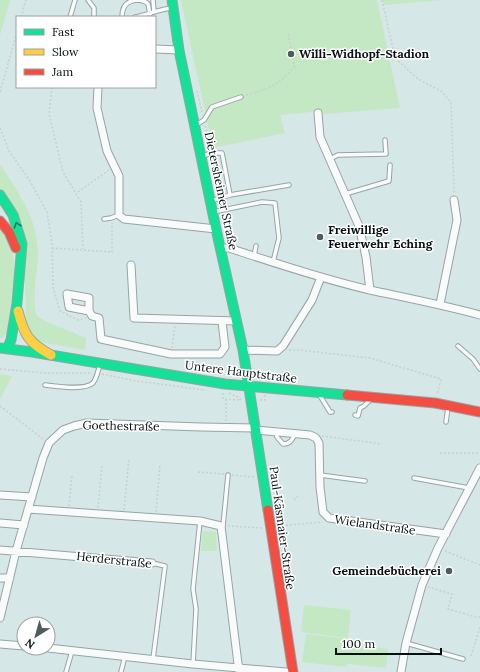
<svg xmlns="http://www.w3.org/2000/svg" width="480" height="672" font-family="Lora,serif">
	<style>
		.green { fill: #c4e8c3 }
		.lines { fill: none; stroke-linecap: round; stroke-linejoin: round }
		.lane-casing { stroke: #97a4a4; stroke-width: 5.5 }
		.street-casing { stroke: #97a4a4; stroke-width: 9 }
		.fast-casing { stroke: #97a4a4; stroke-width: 11 }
		.slow-casing { stroke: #97a4a4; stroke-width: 11 }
		.jam-casing { stroke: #97a4a4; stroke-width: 11 }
		.path { stroke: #cacfcf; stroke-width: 1.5; stroke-dasharray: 2 2; stroke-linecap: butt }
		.lane { stroke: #f9fbfb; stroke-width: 3.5 }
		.street { stroke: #f9fbfb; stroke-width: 7 }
		.fast { stroke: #16e098; stroke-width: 9 }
		.slow { stroke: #ffcf43; stroke-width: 9 }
		.jam { stroke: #f24e42; stroke-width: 9 }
		.oneway { stroke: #0f825b }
		.poi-dot { fill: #4f5b5c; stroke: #fff; stroke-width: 1.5 }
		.labels { text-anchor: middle; stroke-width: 3; stroke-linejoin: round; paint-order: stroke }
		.poi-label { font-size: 12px; font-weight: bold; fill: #061011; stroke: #fff; text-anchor: start }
		.street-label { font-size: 12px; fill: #061011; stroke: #fff }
	</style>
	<rect width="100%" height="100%" fill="#d6e7e7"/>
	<path class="green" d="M0,0H10L0,35Z
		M181,0H377L400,108L323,114L321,111L280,115L285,133L213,148Z
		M383,0H442L383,5Z
		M0,164C18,192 37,217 38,252C38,270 31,301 37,316L45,321L86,338L85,350L40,342L36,339L29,328L26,318L25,282L0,190Z
		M0,227L12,250L14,261V277L7,333L0,339Z
		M0,374L12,376L0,399Z
		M203,531L216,532L217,551H201Z
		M304,605L351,610L348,638L301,632Z
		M306,634L350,639L349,644L388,649L386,668L347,664L346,667L302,662Z"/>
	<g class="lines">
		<g class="lane-casing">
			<path id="lane" d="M88,0L94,8V17
				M153,0L154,12
				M70,17L75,0
				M122,17C122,6 127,0 139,0C143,1 146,1 148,4C149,7 149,11 150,14
				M135,17C148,15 159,9 172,8
				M196,125L204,120L212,107L241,97
				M202,156L212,153H222L230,195L211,201
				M330,159L338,155L386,154L385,140
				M345,194L389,181L390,165
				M230,195L289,185
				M213,212L262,202L275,203L279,238L273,262
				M104,219L111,218L119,215
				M254,256L256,246
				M458,346L473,359L480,369
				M45,385C56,386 84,391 93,383C97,378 98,370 100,365
				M319,394L330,412H332
				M355,415L358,416L360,408L364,406L371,399
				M446,422L448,407
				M276,432L277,437L283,444C290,444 292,440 295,434
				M320,475L365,481
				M414,478L469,488
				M223,526L228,475
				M152,563L165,566L153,659
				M406,643L463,659
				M193,664L196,609L193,589L200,521
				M66,672L72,651
				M121,672L125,656"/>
		</g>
		<g class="street-casing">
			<path id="street" d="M155,49L179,50
				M98,87L97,108L107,151L119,176V215L124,219L216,229
				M318,113L320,137L359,226L366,257L370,290
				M220,248H229C275,263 322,279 370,290C407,298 443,305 480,315
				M131,265L134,318L237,321
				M440,304L457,220L454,200
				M89,311L69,307L67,294L89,298V311L92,316L99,318L101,339L171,354H220L225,347L222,322
				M243,350L277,351L283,346L312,300L321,277
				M256,430L310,435L316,438L319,443L320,487L323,512L329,518L446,534
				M0,495L32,497
				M28,509L200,521L221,526L239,672
				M0,523L24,525
				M0,550L152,563
				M0,578H10
				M0,618L16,551L43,458L49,443L63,430L74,426L87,423L201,427L255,428
				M0,644L24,646
				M48,648L193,664L286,672
				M401,672L406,643L422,585L438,548L480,468"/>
		</g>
		<g class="fast-casing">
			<path id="fast" d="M172,0L179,50L216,229L243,350L268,510
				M0,195L13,215L22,244L17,303L11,340L7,349
				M0,348L32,352L225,384L347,395"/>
		</g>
		<g class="slow-casing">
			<path id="slow" d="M18,311C24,335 29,343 51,355"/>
		</g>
		<g class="jam-casing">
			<path id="jam" d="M0,221L9,232L16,248
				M347,395L435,403L480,412
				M268,510L293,672"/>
		</g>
		<path class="path" d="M382,0L395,58L418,79L441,91L451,102L454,193
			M21,17L26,0
			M52,87L49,114L63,172L81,202L83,249
			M197,91L202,112
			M0,92L17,32
			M246,95C265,91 282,83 294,67L288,31
			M205,126L211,149
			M0,128L9,151L30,181L47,212L52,243L53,287L60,311L78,320L86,318
			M212,157L219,193
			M78,192L109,170
			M223,214L226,230
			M52,248L112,252V223
			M172,348L175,326
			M289,350H298L370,358L441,379L437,395
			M0,369L45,373H92
			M102,374L136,381L205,390
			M231,376L232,373L234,371L238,372
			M256,376L263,379
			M223,393V399L240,400
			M229,393L238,397L242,401
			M260,400H265V395
			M0,406L43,439
			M226,421V399
			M322,436L382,444
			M440,453H480
			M198,472L224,474
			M232,475L254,477
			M294,500L298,496
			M69,506L72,476
			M98,508L102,466
			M124,510L129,459
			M156,512L160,464
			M228,526L262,528
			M278,526L322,522
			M445,551L480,565
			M428,587L452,594L448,609L476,617H480
			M471,656L480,627"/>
		<use href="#lane" class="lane"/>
		<use href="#street" class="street"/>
		<use href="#fast" class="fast"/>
		<use href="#slow" class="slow"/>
		<use href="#jam" class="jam"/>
	</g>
	<defs><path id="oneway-chevron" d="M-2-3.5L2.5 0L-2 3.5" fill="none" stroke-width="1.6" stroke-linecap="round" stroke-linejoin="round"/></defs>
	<use class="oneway" href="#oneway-chevron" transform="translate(17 225) rotate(-109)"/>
	<g class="poi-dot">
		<circle cx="291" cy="54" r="4"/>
		<circle cx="320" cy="237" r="4"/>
		<circle cx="449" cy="571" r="4"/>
	</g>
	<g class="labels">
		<g class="poi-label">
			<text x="299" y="58">Willi-Widhopf-Stadion</text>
			<text x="328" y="234">Freiwillige<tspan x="328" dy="14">Feuerwehr Eching</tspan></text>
			<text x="441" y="575" text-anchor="end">Gemeindebücherei</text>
		</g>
		<g class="street-label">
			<text transform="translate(221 191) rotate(78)" y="4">Dietersheimer Straße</text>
			<text transform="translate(241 372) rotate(7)" y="4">Untere Hauptstraße</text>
			<text transform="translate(121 426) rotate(1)" y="4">Goethestraße</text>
			<text transform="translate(375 525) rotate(8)" y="4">Wielandstraße</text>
			<text transform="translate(282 528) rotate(82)" y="4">Paul-Käsmaier-Straße</text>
			<text transform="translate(114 560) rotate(6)" y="4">Herderstraße</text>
		</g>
	</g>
	<rect x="16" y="16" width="140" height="72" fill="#ffffff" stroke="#9b9fa0"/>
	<rect x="24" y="29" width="20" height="6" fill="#16e098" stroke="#9b9fa0"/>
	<text x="52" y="36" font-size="12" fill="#061011">Fast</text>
	<rect x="24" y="49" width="20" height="6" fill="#ffcf43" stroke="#9b9fa0"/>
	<text x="52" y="56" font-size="12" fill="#061011">Slow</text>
	<rect x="24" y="69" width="20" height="6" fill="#f24e42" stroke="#9b9fa0"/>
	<text x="52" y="76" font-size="12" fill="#061011">Jam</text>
	<g transform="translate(36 636) rotate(217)"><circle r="19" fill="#ffffff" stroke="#9b9fa0"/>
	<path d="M0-3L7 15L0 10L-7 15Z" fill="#4f5b5c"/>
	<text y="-6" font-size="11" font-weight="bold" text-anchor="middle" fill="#061011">N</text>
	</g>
	<path d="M336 648v6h105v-6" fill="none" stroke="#061011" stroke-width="2"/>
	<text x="342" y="648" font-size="12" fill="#061011" stroke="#ffffff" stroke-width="3" paint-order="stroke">100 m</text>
</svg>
